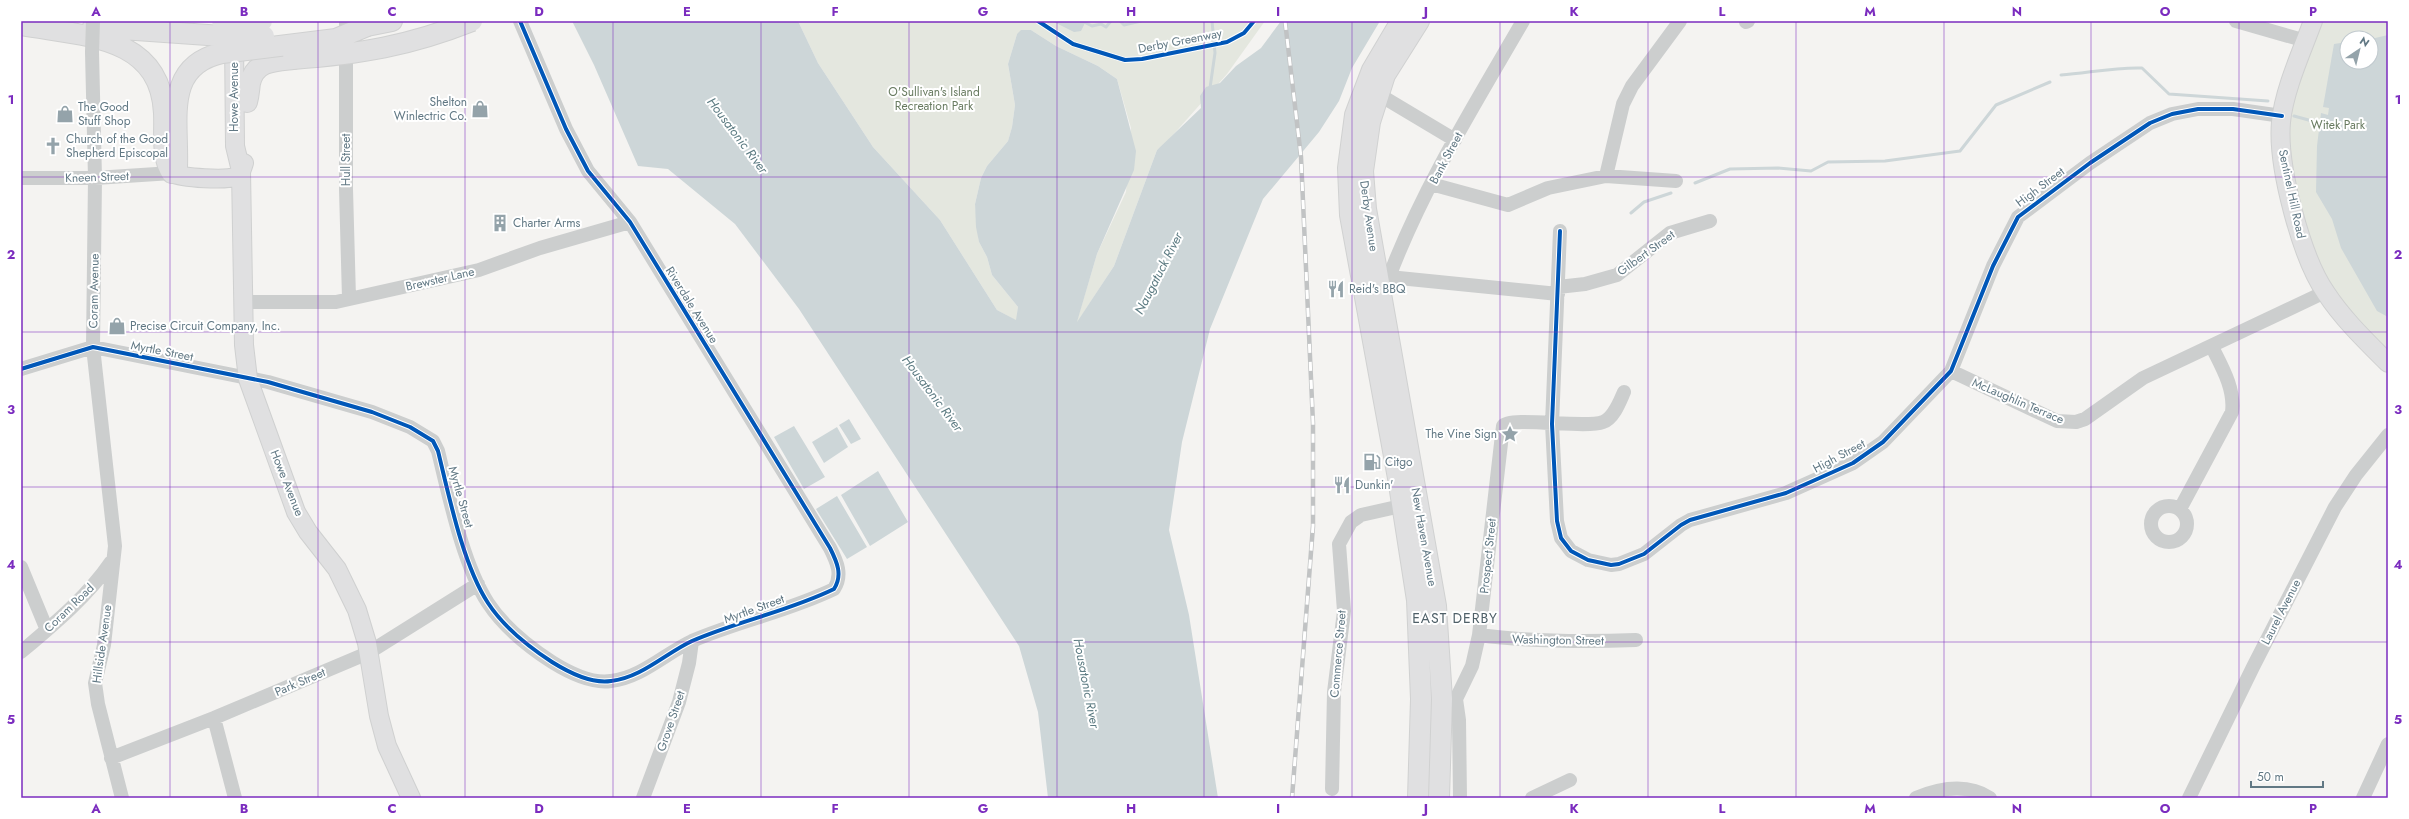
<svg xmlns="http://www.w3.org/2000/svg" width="2409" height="819" font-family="Jost,sans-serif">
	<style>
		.green { fill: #e4e7df; fill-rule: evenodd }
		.water { fill: #cdd6d8 }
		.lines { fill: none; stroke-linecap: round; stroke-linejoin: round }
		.stream { stroke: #cdd6d8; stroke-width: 3 }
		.major-casing { stroke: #cfd0d0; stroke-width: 20 }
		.highway-casing { stroke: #d0d1d1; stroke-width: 22 }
		.minor { stroke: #cccece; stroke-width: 14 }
		.major { stroke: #e0e0e1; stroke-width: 18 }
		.highway { stroke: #e0e0e1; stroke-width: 20 }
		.rail-casing { stroke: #c1c3c4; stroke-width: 4.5 }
		.rail { stroke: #fff; stroke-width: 3; stroke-dasharray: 9; stroke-linecap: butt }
		.highway-bridge-casing { stroke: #d0d1d1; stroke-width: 22; stroke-linecap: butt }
		.minor-bridge { stroke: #cccece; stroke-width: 14 }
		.highway-bridge { stroke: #e0e0e1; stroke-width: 20 }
		.cycleway-casing { stroke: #fff; stroke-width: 6 }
		.cycleway { stroke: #0057b8; stroke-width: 4 }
		.grid { fill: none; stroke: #7b2cbf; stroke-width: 1; stroke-opacity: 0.55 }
		.labels { text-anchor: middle; stroke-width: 4; stroke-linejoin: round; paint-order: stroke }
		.street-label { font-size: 12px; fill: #617884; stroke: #fff }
		.park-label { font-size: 12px; fill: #687b60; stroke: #fff }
		.poi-label { font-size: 12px; fill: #617884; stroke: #fff; text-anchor: start }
		.water-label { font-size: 13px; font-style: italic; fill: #5c7b82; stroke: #fff }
		.quarter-label { font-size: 14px; letter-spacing: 1px; fill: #4f6068; stroke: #fff }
		.neatline { fill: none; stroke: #7b2cbf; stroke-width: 1.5 }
		.grid-label { font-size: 13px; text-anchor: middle; font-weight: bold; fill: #7b2cbf }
	</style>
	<rect width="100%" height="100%" fill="#f4f3f1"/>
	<path class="green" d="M798,21H1265L1227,74L1165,144L1157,150L1114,266L1076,324L1097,254L1126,192L1131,128L1117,79L1098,66L1056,46L1031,30L1017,34L1008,64L1015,105L1012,127L1008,141L987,166L981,178L975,204L979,242L987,257L992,275L1018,307L1017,321L997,310L940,220L873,147L818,63Z
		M2320,21H2388V359L2329,288L2299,210L2287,136L2292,96ZM2347,38H2371V62H2347Z"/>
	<path class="water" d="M572,21H798L818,63L873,147L940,220L997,310L1016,320L1018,307L992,275L987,257L979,242L976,227L975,204L981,178L987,166L1008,141L1012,127L1015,105L1008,64L1017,34L1021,30H1031L1056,46L1098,66L1117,79L1136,151L1134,170L1097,254L1077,322L1114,266L1157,150L1201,108L1200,96L1206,87L1220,83L1236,66L1261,48L1281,21H1380L1352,68L1339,101L1319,132L1263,199L1210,329L1182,442L1169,530L1189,615L1218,798H1048L1038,712L1019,646L799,309L735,224L668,169L638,166L594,65Z
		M1052,21H1086L1081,31L1074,32Z
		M2388,35V317L2377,311L2341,248L2332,219L2316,192L2317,146L2321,113L2328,115L2329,108L2323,107L2334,44L2347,42V62H2371V39Z
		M849,419L861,439L851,444L839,425Z
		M794,426L825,477L804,489L774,437Z
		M837,427L848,447L824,463L812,442Z
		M878,471L908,522L870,546L841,495Z
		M837,496L867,547L847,559L816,509Z"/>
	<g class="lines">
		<path class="stream" d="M1082,21L1092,26L1101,24L1106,27L1111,21
			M1120,21L1124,25L1141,21
			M2061,75C2088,73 2115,67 2142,68L2169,94L2268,101
			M1210,88L1215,53L1212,21
			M2294,116L2323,124
			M1695,183L1730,169L1778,168L1811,171L1828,162L1885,161L1960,151L1996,105L2050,82
			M1631,213L1644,202L1671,193"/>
		<g class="major-casing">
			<path id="major" d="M2313,21C2302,51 2284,90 2281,122C2277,165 2301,257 2326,293C2343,319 2366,341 2388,363
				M234,38L235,146L241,171L244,345L248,379L296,512L308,532L337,569L357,610L367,643L379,716L387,746L411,798
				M172,173C182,178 227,181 237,176C242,173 242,168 244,163"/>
		</g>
		<g class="highway-casing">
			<path id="highway" d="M1401,21L1372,70L1355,115L1348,168L1350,215L1398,478L1417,600L1421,699L1418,798
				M1419,21L1385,75L1370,122L1363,171L1366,209L1436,606L1442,699L1439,798
				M21,25C81,36 160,34 164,113C165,132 161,158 172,173L177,167C179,121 163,66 222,53
				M367,26L392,21
				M93,27L222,36
				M247,102C249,95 249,90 250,83C255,61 274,61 293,59"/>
		</g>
		<path class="minor" d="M346,21V189L349,298
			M2236,21L2306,41
			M1746,22L1748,21
			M92,52L95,178L93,347L115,546L104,645L95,683L98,704L122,798
			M1378,94L1455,140
			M1606,176L1623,104L1632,86L1680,21
			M21,178H95L172,173
			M1431,184L1508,205L1548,188L1606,176L1676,181
			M1560,231L1552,424L1557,521L1561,538L1571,551L1588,560L1611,565L1619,564L1644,554L1681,525L1690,520L1786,493L1853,463L1883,442L1951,371L1993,266L2018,217L2090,163L2150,123L2172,114L2198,109H2233L2282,116
			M1389,277C1423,187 1475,104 1523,21
			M1381,278L1389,277L1558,294
			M1558,287L1585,284L1617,275L1670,233L1710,221
			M244,302H336L479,270L540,248L630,222
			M21,369L93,347L268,382L372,412L410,427L433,441L438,451C449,496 463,565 488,603C503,626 529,647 552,662C568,672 592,684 611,681C641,678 666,653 692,641C738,621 789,611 834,589C843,575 837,562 830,548L630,222L588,171L566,129L520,21
			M1951,371L2057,421L2076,422L2085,419L2143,378L2325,292
			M2151 524a18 18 0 1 1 36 0a18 18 0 1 1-36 0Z
			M2180,509L2232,412C2235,389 2222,367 2212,347
			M21,567L47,630
			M1479,635C1532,642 1583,642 1636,640
			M21,652C53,625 88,596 111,562
			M1456,699L1472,666L1479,635L1503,426C1511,416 1585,429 1603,422C1614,418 1620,401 1624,392
			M1456,699L1459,720L1460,798
			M214,718L235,798
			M111,758L214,718L368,653L478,584
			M1332,789L1334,692L1344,611L1339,544L1351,522L1361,515L1410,504
			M643,798L679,702L689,663L692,641
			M1532,798L1570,780
			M1916,798C1940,788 1967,783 1990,798
			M2189,798L2253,667L2335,507L2356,475L2388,435
			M2363,798L2388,744"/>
		<use href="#major" class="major"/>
		<use href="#highway" class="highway"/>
		<g class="rail-casing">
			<path id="rail" d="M1285,21L1301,157L1313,423V526L1292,798"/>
		</g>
		<use href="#rail" class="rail"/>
		<g class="highway-bridge-casing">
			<path id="highway-bridge" d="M222,21H262
				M222,36H264
				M222,53L336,39L367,26
				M293,59C360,54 409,46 472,21"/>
		</g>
		<path class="minor-bridge" d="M92,52L93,21"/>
		<use href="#highway-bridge" class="highway-bridge"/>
		<g class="cycleway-casing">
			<path id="cycleway" d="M1038,21L1073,44L1125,60L1142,59L1227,42L1244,33L1254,21
				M1560,231L1552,424L1557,521L1561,538L1571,551L1588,560L1611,565L1619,564L1644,554L1681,525L1690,520L1786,493L1853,463L1883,442L1951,371L1993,266L2018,217L2090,163L2150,123L2172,114L2198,109H2233L2282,116
				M21,369L93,347L268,382L372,412L410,427L433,441L438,451C449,496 463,565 488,603C503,626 529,647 552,662C568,672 592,684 611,681C641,678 666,653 692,641C738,621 789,611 834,589C843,575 837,562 830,548L630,222L588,171L566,129L520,21"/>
		</g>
		<use href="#cycleway" class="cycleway"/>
	</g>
	<path class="grid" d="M170,21V798M318,21V798M465,21V798M613,21V798M761,21V798M909,21V798M1057,21V798M1204,21V798M1352,21V798M1500,21V798M1648,21V798M1796,21V798M1944,21V798M2091,21V798M2239,21V798M21,177H2388M21,332H2388M21,487H2388M21,642H2388"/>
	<defs>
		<g id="shop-bare" transform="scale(1.38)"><path d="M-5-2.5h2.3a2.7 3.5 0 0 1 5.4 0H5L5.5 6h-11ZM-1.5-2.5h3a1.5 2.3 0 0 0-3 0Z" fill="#94a3aa" stroke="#fff" stroke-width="2.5" paint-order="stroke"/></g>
		<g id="church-bare" transform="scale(1.38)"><path d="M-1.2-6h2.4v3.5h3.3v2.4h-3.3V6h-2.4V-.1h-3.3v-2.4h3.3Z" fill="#94a3aa" stroke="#fff" stroke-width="2.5" paint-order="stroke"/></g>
		<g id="building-bare" transform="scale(1.38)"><path d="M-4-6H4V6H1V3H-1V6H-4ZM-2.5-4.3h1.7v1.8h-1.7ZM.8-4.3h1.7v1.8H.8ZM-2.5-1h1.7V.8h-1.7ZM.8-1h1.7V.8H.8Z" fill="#94a3aa" stroke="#fff" stroke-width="2.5" paint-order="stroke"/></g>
		<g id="restaurant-bare" transform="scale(1.38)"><path d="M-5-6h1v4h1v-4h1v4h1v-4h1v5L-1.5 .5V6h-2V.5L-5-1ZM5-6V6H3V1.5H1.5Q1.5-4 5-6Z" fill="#94a3aa" stroke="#fff" stroke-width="2.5" paint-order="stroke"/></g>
		<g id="sight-bare" transform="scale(1.38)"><path d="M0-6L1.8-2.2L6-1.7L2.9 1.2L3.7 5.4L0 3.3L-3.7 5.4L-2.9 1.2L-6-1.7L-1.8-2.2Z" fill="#94a3aa" stroke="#fff" stroke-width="2.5" paint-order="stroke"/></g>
		<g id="fuel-bare" transform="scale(1.38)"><path d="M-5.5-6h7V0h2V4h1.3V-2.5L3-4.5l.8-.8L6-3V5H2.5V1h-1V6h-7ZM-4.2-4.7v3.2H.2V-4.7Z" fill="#94a3aa" stroke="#fff" stroke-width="2.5" paint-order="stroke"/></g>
	</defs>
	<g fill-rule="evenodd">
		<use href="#shop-bare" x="480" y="109"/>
		<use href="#shop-bare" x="65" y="114"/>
		<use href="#church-bare" x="53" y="146"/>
		<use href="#building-bare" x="500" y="223"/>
		<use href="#restaurant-bare" x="1336" y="289"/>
		<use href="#shop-bare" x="117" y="326"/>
		<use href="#sight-bare" x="1510" y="434"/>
		<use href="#fuel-bare" x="1372" y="462"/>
		<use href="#restaurant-bare" x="1342" y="485"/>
	</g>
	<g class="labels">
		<g class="street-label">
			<text transform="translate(1180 41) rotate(-11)" y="4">Derby Greenway</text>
			<text transform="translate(234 97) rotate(-90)" y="4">Howe Avenue</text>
			<text transform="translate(1446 158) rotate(-62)" y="4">Bank Street</text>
			<text transform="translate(346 160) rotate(-90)" y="4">Hull Street</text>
			<text transform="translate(97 177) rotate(-2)" y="4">Kneen Street</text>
			<text transform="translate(2040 187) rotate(-37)" y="4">High Street</text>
			<text transform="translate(2292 194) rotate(78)" y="4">Sentinel Hill Road</text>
			<text transform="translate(1369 216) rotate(82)" y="4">Derby Avenue</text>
			<text transform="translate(1646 253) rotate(-36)" y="4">Gilbert Street</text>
			<text transform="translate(440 279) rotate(-13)" y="4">Brewster Lane</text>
			<text transform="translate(94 291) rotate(-89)" y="4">Coram Avenue</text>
			<text transform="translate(692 305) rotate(58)" y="4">Riverdale Avenue</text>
			<text transform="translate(162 351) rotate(11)" y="4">Myrtle Street</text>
			<text transform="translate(2018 401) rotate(23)" y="4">McLaughlin Terrace</text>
			<text transform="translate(1839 456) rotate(-28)" y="4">High Street</text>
			<text transform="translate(287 483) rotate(68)" y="4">Howe Avenue</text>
			<text transform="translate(461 497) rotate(74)" y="4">Myrtle Street</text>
			<text transform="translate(1424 537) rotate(80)" y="4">New Haven Avenue</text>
			<text transform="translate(1488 556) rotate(-84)" y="4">Prospect Street</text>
			<text transform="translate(69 608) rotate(-44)" y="4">Coram Road</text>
			<text transform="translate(754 609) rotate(-20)" y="4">Myrtle Street</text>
			<text transform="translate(2281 612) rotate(-63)" y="4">Laurel Avenue</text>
			<text transform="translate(1558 640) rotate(1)" y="4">Washington Street</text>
			<text transform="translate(102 644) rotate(-82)" y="4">Hillside Avenue</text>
			<text transform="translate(1338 654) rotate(-85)" y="4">Commerce Street</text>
			<text transform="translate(300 682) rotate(-23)" y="4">Park Street</text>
			<text transform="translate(671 721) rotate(-71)" y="4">Grove Street</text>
		</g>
		<g class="park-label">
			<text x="934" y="96">O'Sullivan's Island<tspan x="934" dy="14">Recreation Park</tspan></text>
			<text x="2338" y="129">Witek Park</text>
		</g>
		<g class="poi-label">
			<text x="467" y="106" text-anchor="end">Shelton<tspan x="467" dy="14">Winlectric Co.</tspan></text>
			<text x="78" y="111">The Good<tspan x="78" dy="14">Stuff Shop</tspan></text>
			<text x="66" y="143">Church of the Good<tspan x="66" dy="14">Shepherd Episcopal</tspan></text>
			<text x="513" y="227">Charter Arms</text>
			<text x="1349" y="293">Reid's BBQ</text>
			<text x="130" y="330">Precise Circuit Company, Inc.</text>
			<text x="1497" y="438" text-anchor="end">The Vine Sign</text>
			<text x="1385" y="466">Citgo</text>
			<text x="1355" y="489">Dunkin'</text>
		</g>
		<g class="water-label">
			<text transform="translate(738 135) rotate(53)" y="5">Housatonic River</text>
			<text transform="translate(1158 273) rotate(-63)" y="5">Naugatuck River</text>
			<text transform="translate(933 393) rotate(53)" y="5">Housatonic River</text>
			<text transform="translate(1087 683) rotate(79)" y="5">Housatonic River</text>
		</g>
		<g class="quarter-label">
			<text x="1455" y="623">EAST DERBY</text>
		</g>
	</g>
	<rect width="2409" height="819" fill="none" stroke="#ffffff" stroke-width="44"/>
	<g transform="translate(2359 50) rotate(35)"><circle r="19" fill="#ffffff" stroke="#c0c9ce"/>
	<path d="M0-3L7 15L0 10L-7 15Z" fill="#94a3aa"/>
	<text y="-6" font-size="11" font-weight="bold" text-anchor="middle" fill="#617884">N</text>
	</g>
	<path d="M2251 781v6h72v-6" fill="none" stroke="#617884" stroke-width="2"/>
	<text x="2257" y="781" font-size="12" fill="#617884" stroke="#ffffff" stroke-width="3" paint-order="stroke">50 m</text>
	<rect x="22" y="22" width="2365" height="775" class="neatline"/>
	<g class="grid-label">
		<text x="96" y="16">A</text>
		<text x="244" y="16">B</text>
		<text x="392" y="16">C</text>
		<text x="539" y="16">D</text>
		<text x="687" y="16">E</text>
		<text x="835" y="16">F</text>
		<text x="983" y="16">G</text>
		<text x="1131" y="16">H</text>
		<text x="1278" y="16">I</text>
		<text x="1426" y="16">J</text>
		<text x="1574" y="16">K</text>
		<text x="1722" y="16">L</text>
		<text x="1870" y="16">M</text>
		<text x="2017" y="16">N</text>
		<text x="2165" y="16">O</text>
		<text x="2313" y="16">P</text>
		<text x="11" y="104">1</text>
		<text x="2398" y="104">1</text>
		<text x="11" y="259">2</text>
		<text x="2398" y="259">2</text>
		<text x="11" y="414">3</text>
		<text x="2398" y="414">3</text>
		<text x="11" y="569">4</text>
		<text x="2398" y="569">4</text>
		<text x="11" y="724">5</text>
		<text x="2398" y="724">5</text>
		<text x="96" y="813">A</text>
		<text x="244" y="813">B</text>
		<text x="392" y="813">C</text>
		<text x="539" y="813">D</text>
		<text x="687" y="813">E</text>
		<text x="835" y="813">F</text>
		<text x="983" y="813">G</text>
		<text x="1131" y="813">H</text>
		<text x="1278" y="813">I</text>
		<text x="1426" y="813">J</text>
		<text x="1574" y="813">K</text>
		<text x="1722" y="813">L</text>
		<text x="1870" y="813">M</text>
		<text x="2017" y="813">N</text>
		<text x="2165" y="813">O</text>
		<text x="2313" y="813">P</text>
	</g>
</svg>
